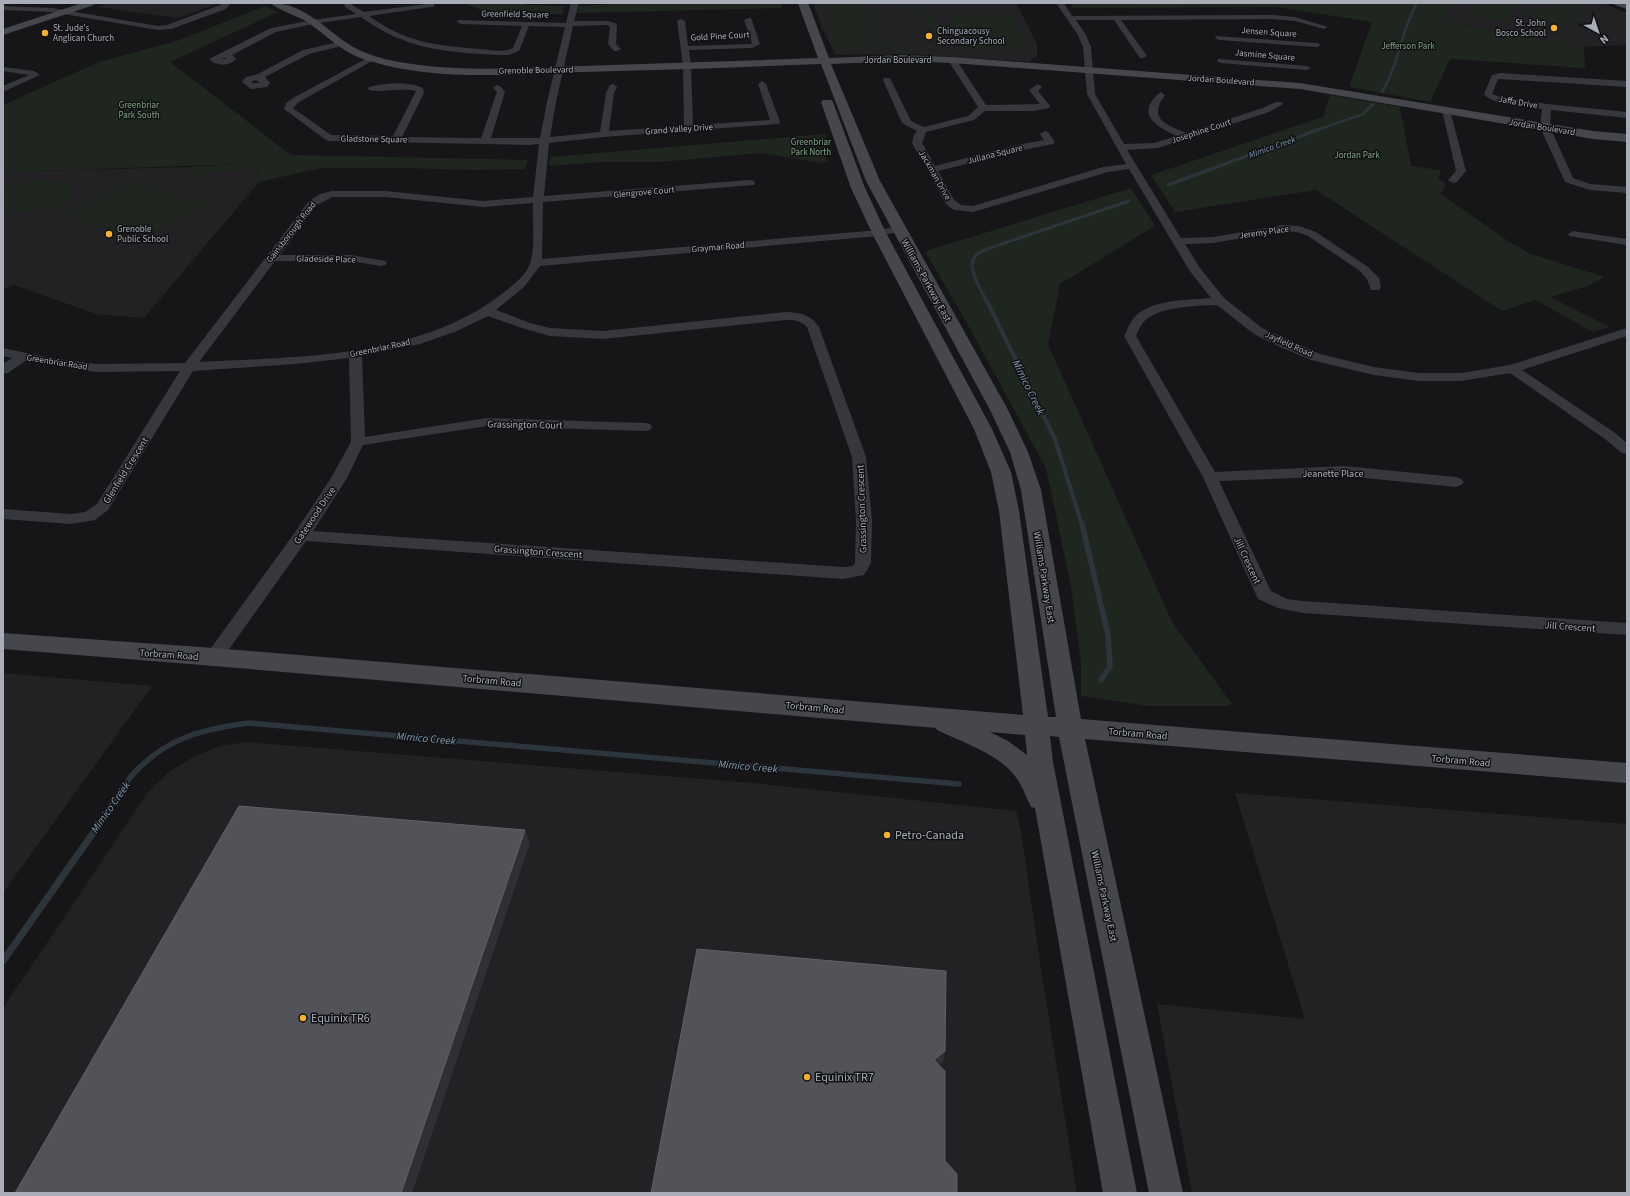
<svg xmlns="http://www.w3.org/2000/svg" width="1630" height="1196" font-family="'Source Sans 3',sans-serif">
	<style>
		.built { fill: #222225 }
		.green { fill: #1e261f; fill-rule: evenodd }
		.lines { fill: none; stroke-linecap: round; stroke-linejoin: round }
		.stream-far4 { stroke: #2c353c; stroke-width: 2.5 }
		.stream-far3 { stroke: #2c353c; stroke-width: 3 }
		.stream-far2 { stroke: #2c353c; stroke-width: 4 }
		.stream-far1 { stroke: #2c353c; stroke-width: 5.5 }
		.stream { stroke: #2c353c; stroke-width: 7 }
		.street { fill: #37383d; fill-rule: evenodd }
		.secondary { fill: #45474d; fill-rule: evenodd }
		.shaded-wall { fill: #2f3033 }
		.building { fill: #525359; stroke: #5f6168 }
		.poi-dot { fill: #f2b134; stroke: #111113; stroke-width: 1.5 }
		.labels { text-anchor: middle; stroke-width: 3; stroke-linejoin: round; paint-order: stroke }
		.far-street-label { font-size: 9px; fill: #a8adb8; stroke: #111113 }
		.far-poi-label { font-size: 9px; fill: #a8adb8; stroke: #111113; text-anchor: start }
		.far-park-label { font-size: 9px; fill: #7fa381; stroke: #111113 }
		.far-water-label { font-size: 9px; font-style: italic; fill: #7f9bb3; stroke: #111113 }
		.street-label { font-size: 10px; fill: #a8adb8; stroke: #111113 }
		.water-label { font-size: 11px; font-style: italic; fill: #7f9bb3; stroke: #111113 }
		.near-poi-label { font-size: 12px; fill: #a8adb8; stroke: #111113; text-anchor: start }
	</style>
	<rect width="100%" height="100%" fill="#161618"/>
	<path class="built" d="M109,3H219L178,18L98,7Z
		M813,3H1016L1037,44V58H1032L1030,62L909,54L835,55L822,28Z
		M1453,3H1602L1627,13V45L1584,47L1445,21Z
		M258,163L259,182L144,318L96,314L14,285L3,289V172L188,167Z
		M3,673L152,686L3,893Z
		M246,742L753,783L1016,811L1021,831L1041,969L1077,1193H3V1008L149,791L169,772L193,757L220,746Z
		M1235,793L1627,824V1193H1192L1157,1004L1305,1019Z"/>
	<path class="green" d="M463,3H525V5L564,6L563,14L487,12Z
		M632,3H782V8L577,13L579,6Z
		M1070,3H1453L1445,21L1584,47L1585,68L1450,59L1430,102L1349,87L1372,22L1277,7L1073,8Z
		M1476,3H1517L1507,21L1468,15Z
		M827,4H856L857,8H864L866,22H829Z
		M1568,5L1584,8L1582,11L1569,13L1586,21C1569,22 1553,22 1535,23V18L1518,11Z
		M265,6L278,12L170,62L291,155L528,160L525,169L474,170L403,168H321L259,182L258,163H249L252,165L246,169L193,175L190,174V170L195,168L245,164L3,172V105L99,62L177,41Z
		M924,6H929L941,43C927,54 887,55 876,41L868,7H873L875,11C891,6 908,6 924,10ZM900,9L917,11L925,14L936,42C927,53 894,50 883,43L875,15L886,10Z
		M949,14H1011L1028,47H961Z
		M864,25L875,47L836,48L827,27Z
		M1330,95L1400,107L1411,166L1440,170L1441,174L1438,178L1446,184L1441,194L1511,243L1531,254L1605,277L1588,286L1550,297L1610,327L1593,332L1535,300L1502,311L1316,190L1175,212L1151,175L1323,117Z
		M825,134C827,144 822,154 828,162L822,163L762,153L659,162H602L550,166L549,165L550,157Z
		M43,180C54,181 64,181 73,188L74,194L69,200L59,207L3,213V190L9,184Z
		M131,184L210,204L142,237L61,215Z
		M1131,188L1155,226L1060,284L1048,344L1172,622L1232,704L1226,706H1148L1081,696V663L1071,586L1046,468L964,318L926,253L929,250Z"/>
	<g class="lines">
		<path class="stream-far4" d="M1382,92C1399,64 1401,31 1417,3
			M1314,131L1363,114L1373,104"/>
		<path class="stream-far3" d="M1168,185L1317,130
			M987,302C982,292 967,268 974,258C977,253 982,251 987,249L1129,201"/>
		<path class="stream-far2" d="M987,301L1055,439L1082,525"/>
		<path class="stream-far1" d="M1082,524L1108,635L1110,667L1101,680
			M104,817C114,802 123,784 136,771C169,737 203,729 249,723L959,784"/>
		<path class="stream" d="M3,961L105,816"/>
		<path class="street" d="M223,3H231L226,9L171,29L158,30L52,12L3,10V6L52,8L158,26L167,25L220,5Z
			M346,3H354L352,5L364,12L434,3V7H431L369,16C407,43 434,45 479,49C490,50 503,53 513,48L522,26L461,24L457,22L458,20L566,23L571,3H579L574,21H608L617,24L616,44L621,49L617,51H614L608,44L610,27L607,25L573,26L556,102L550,137L600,132L606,93L610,85L613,84L617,87L614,93L609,131L684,126L683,65L677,21L681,19L685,21L688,46L751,44L752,43L744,20L748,18H751L760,44L752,48L689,50L691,65L693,125L770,120L758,84L762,81L766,84L780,122L778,124L604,137L549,143L544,196L750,180L754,181L755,183L754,185L543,202L542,259L879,230L899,226L904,229L903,231L879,236L540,266L524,287L496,310L530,323L550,328L603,331L785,312C800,312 811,315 819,327L866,457L872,521L871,563L864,575L843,579L306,541L220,662L214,664L208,662L205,657L208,652L296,531L331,478L351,442L349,358L296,364L193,371L108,510L95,520L71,524L3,519V509L71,514L85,512L97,504L180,371L97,372L25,361L8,373L3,374V364L12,358L3,356V348L50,358L97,364L185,363L309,201L320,194L332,191H386L483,201L533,197L539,144L529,145L329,141L326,140L284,109L286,103L293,98L371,56L375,58L374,60L299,102L293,108L331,135L393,136L416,91C404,87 373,94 368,89L369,87C386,83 407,81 423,88L424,93L402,137L481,138L497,92L493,88L497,85L500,86L505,92L491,138H540L547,102L565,27L529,26L519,51L508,55H499C444,52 407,50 361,17L313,24L276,32L232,55L236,59C229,67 216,66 209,59L271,28L313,20L356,14L345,7L344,5ZM225,58L227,59H220ZM332,197H386L483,207L533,203C532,221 536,251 529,266C523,279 509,288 499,296C417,358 297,357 199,362L275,261H351L381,266L385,265L387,263L385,261L351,255H280L317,205ZM488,316L522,328L550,336L603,339L785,320C794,320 800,320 807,327L852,457L856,521L855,563L853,566L843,567L313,531L347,478L363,445L487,426L645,431L650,430L652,427L650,424L645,423L487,418L365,437L362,356L420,344L457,331Z
			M1056,3H1064L1072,16L1273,15L1295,17L1328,27L1324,29L1295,21L1273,19L1121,20L1147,56L1143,58H1140L1114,20H1076L1086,35L1091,47L1095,94L1124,144L1154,143L1177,136C1164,130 1139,119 1152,101C1155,97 1157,94 1161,92L1165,95C1148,119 1165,124 1186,133L1263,108L1276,102H1282L1283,104L1269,112L1158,148L1127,150L1181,238L1213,237L1283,225L1299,226L1316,232L1368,267L1379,278L1381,287L1379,290H1371L1367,279L1360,271L1308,236L1297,232L1283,231L1213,243L1185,244L1200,268L1224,298L1262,328L1320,354L1374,367L1418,373H1461L1510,365L1627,328V336L1522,370L1615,433L1627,443V454L1622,453L1605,439L1510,373L1461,381H1418L1374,375L1311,360L1278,346L1254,334L1217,305C1196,306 1155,306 1142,324C1139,328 1138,332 1136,336L1215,472L1344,466L1456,477L1461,479L1464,482L1461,485L1456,487L1344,476L1219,481L1271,591L1287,599L1303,601L1627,623V635L1303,613L1278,608L1258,599L1203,477L1124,336C1128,328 1131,319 1139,313C1158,299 1189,300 1211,298L1189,270L1129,169L1108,172L973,212L954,210L946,204L912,143L914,135L917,131L902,123L883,80L884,78H890L911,121L924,127L968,116L978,107L948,60L949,58H955L986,105L1040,104L1029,90L1038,84L1042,87L1038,91L1050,106L1049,108L1033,111H985L974,120L926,132L922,143L935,166L1017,145L1044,140L1040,134L1045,131L1048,132L1055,142L1053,144L1018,151L938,171L954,200L961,205L973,206L1103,167L1126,164L1087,94L1083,47L1078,35Z
			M1216,36L1317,43L1321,45L1317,47L1219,40L1215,38Z
			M339,42H342V46L309,54L265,77L270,83L267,87L251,89L242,82L246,77L258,74L303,50ZM256,80L260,83H253L251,82Z
			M1218,59L1307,66L1311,68L1307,70L1221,63L1217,61Z
			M3,67L34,71L40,75L3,92V86L29,75L3,71Z
			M1500,73L1627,81V87L1500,79H1498L1492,94L1500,97L1547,104L1627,112V118L1551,110L1550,127L1573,178L1590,184L1627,187V193L1590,190L1565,182L1540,127L1542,109C1528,107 1492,105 1484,94L1492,75Z
			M1446,107L1450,110L1466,171L1457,182L1453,183L1448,180L1456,171L1442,110Z
			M1573,231L1627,239V245L1569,236L1568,234Z"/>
		<path class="secondary" d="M82,3H96L94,5L3,35V29Z
			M271,3C306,3 327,32 355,48C374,58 397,62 419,65C473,72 528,67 582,66C661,63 740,61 818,58L798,3H808L829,58L902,55L952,57L1300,83L1593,131L1627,134V142L1593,139L1300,89L952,63L902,61L831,64L880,181L1007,408L1028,452L1041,490L1081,719L1627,763V783L1085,739L1183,1193H1149L1059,737L1050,736L1053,762L1137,1193H1103L1035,808L1031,807C1026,797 1022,785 1015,776C996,752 963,743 937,730L936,728L214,666L3,649V633L214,648L1023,715L999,511L991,472L974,429L872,233L851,188L821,102L823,100H831L833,102L865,188L886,233L992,429L1011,472L1019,511L1048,717H1056L1021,490L1010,452L989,408L866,181L821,64C741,67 662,70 582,72C511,74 435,82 366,60C343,53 326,35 306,21C297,16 276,9 271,3ZM990,732L1025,735L1027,755L1008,741Z
			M1613,3H1627V9L1615,5Z"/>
	</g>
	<path class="shaded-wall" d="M525,830L530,843L412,1193H401Z
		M945,1051L943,1062L932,1071L934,1060Z"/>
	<path class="building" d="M239,806L525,830L401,1193H15Z
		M697,949L946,971L945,1051L934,1060L945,1071V1161L957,1174V1193H651Z"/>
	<g class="poi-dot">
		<circle cx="1554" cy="28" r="4"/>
		<circle cx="45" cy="33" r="4"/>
		<circle cx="929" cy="36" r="4"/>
		<circle cx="109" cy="234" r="4"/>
		<circle cx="887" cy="835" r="4"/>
		<circle cx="303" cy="1018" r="4"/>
		<circle cx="807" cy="1077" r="4"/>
	</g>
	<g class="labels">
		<g class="far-street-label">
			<text transform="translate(515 14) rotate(1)" y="3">Greenfield Square</text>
			<text transform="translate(1269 32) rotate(4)" y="3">Jensen Square</text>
			<text transform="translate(720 36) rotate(-3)" y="3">Gold Pine Court</text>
			<text transform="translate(1265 55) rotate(5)" y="3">Jasmine Square</text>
			<text x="898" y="63">Jordan Boulevard</text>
			<text transform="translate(536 70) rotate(-1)" y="3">Grenoble Boulevard</text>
			<text transform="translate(1221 80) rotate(4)" y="3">Jordan Boulevard</text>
			<text transform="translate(1518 102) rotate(10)" y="3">Jaffa Drive</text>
			<text transform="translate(1542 127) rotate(9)" y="3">Jordan Boulevard</text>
			<text transform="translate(679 129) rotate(-4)" y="3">Grand Valley Drive</text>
			<text transform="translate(1201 131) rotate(-18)" y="3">Josephine Court</text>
			<text transform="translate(374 139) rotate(1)" y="3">Gladstone Square</text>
			<text transform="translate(995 154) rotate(-14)" y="3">Juliana Square</text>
			<text transform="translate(935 175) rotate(60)" y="3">Jackman Drive</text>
			<text transform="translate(644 192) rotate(-5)" y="3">Glengrove Court</text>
			<text transform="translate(291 232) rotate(-52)" y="3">Gainsborough Road</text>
			<text transform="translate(1264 232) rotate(-8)" y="3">Jeremy Place</text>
			<text transform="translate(718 247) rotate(-5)" y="3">Graymar Road</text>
			<text transform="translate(326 259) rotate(1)" y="3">Gladeside Place</text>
			<text transform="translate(1289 344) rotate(24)" y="3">Jayfield Road</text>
			<text transform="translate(380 348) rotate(-12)" y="3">Greenbriar Road</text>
			<text transform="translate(57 362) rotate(9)" y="3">Greenbriar Road</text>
		</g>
		<g class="far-poi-label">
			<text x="1546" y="26" text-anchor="end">St. John<tspan x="1546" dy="10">Bosco School</tspan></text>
			<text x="53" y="31">St. Jude's<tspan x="53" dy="10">Anglican Church</tspan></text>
			<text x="937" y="34">Chinguacousy<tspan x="937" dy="10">Secondary School</tspan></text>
			<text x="117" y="232">Grenoble<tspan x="117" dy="10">Public School</tspan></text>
		</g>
		<g class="far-park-label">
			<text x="1408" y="49">Jefferson Park</text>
			<text x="139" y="108">Greenbriar<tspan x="139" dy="10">Park South</tspan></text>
			<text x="811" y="145">Greenbriar<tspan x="811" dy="10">Park North</tspan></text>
			<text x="1357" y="158">Jordan Park</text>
		</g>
		<g class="far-water-label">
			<text transform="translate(1272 147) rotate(-20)" y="3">Mimico Creek</text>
		</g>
		<g class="street-label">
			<text transform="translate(927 280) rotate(61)" y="4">Williams Parkway East</text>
			<text transform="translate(525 424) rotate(1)" y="4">Grassington Court</text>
			<text transform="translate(125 470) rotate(-58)" y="4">Glenfield Crescent</text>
			<text x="1333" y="477">Jeanette Place</text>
			<text transform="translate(861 509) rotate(-92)" y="4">Grassington Crescent</text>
			<text transform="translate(314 515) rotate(-56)" y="4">Gatewood Drive</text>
			<text transform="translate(538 551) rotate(4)" y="4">Grassington Crescent</text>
			<text transform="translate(1248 560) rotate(65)" y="4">Jill Crescent</text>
			<text transform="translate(1045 577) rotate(81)" y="4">Williams Parkway East</text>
			<text transform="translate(1570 626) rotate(4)" y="4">Jill Crescent</text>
			<text transform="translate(169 654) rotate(4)" y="4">Torbram Road</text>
			<text transform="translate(492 680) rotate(5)" y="4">Torbram Road</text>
			<text transform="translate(815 707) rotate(5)" y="4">Torbram Road</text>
			<text transform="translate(1138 733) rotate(5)" y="4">Torbram Road</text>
			<text transform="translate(1461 760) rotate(5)" y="4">Torbram Road</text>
			<text transform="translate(1105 896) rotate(78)" y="4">Williams Parkway East</text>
		</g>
		<g class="water-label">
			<text transform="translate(1029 387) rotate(64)" y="4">Mimico Creek</text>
			<text transform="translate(426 738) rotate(5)" y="4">Mimico Creek</text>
			<text transform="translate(748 766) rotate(5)" y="4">Mimico Creek</text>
			<text transform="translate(110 807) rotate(-55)" y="4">Mimico Creek</text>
		</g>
		<g class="near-poi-label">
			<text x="895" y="839">Petro-Canada</text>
			<text x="311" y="1022">Equinix TR6</text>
			<text x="815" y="1081">Equinix TR7</text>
		</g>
	</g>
	<rect width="1630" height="1196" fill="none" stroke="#a8adb8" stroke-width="8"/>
	<g transform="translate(1598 32) rotate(140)" stroke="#111113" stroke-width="3" paint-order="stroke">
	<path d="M0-3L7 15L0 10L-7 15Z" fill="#a8adb8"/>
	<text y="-6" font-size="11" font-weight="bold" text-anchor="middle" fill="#a8adb8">N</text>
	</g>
</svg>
